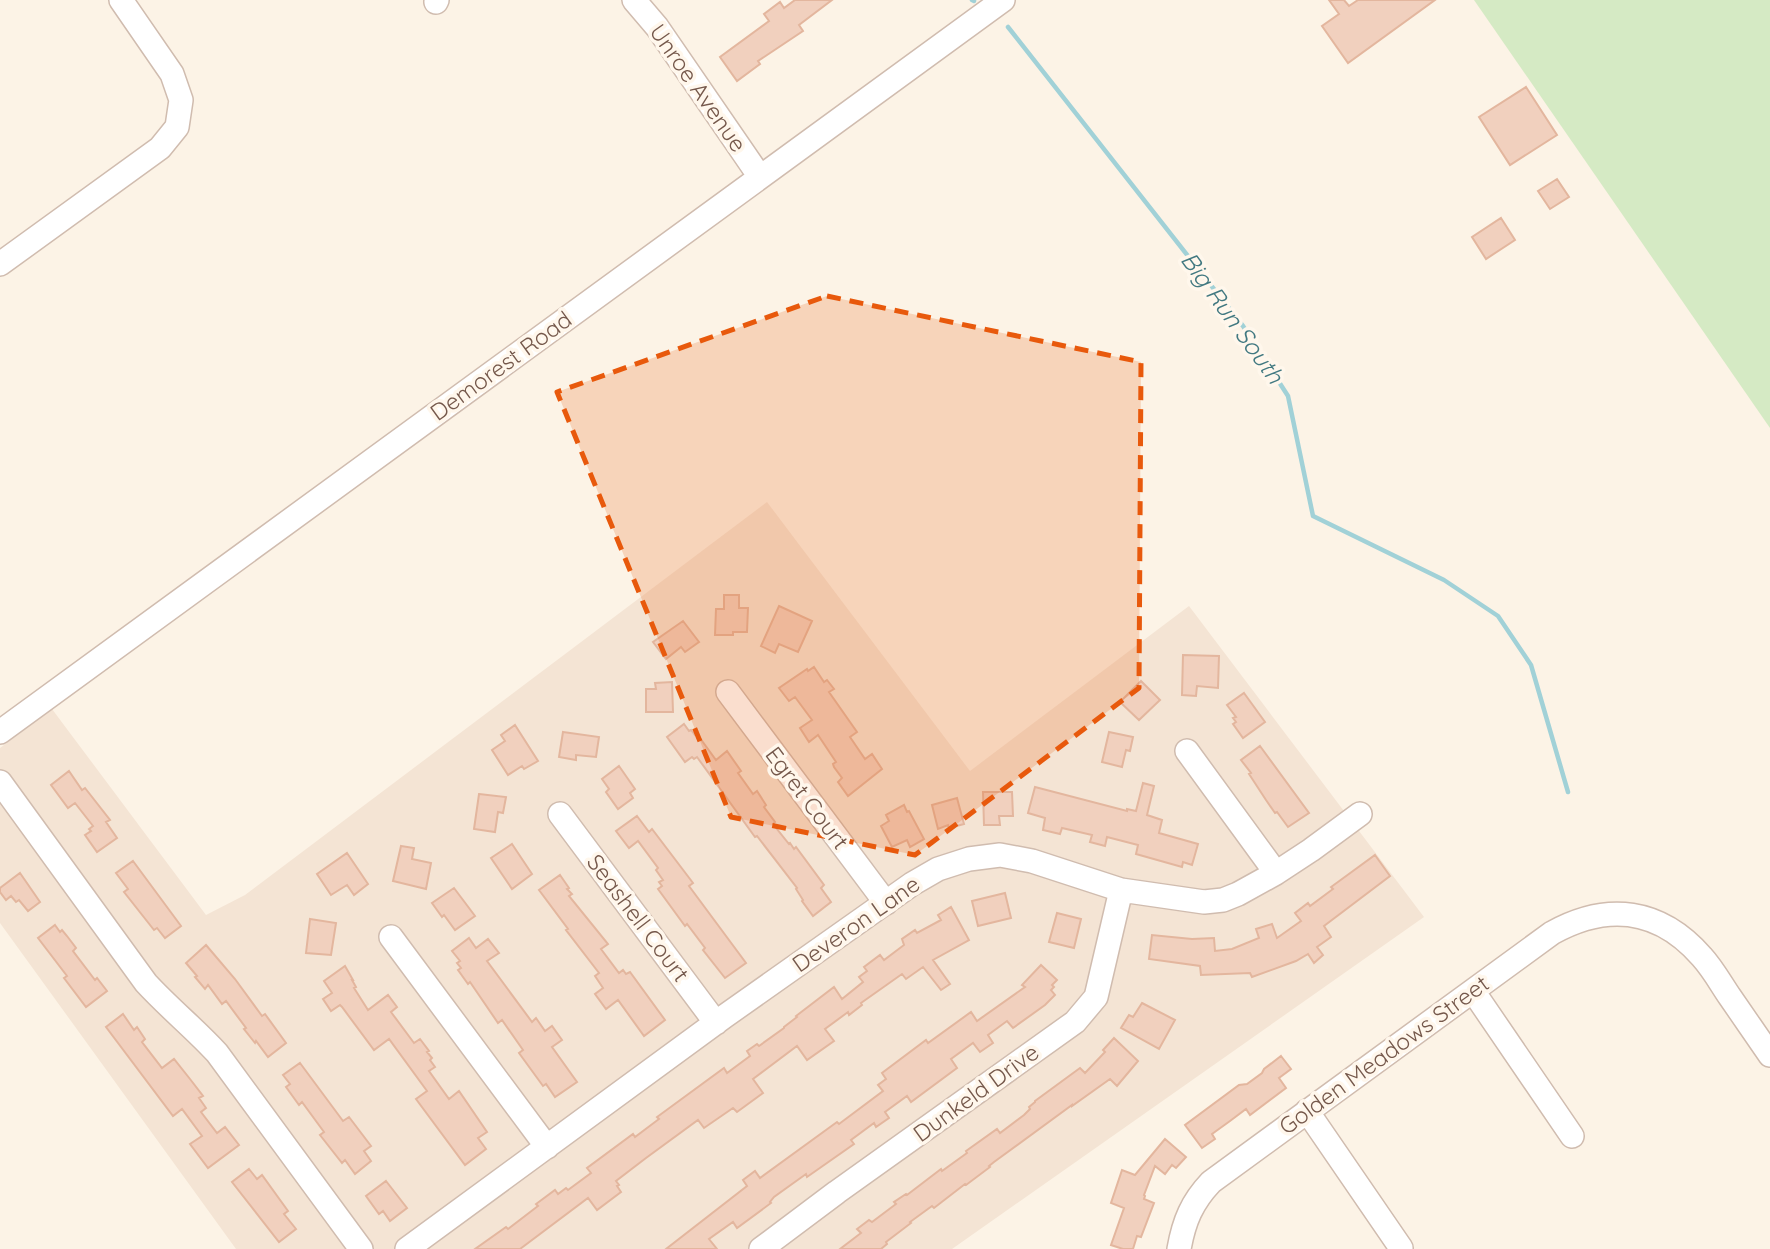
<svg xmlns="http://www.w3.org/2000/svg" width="1770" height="1249" font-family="Quicksand,sans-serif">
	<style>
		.residential { fill: #f4e4d4 }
		.green { fill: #d5eac4 }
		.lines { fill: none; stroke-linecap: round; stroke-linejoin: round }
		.stream { stroke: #a1d1d7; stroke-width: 4.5 }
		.building { fill: #f1d0be; stroke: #e3b69e; stroke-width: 2 }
		.minor-casing { stroke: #d0bcaf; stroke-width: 26 }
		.minor { stroke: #fff; stroke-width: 23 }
		.marked { fill: #e8590c; fill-opacity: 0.2; stroke: #e8590c; stroke-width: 5; stroke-dasharray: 14 9; stroke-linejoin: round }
		.labels { text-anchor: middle; stroke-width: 7; stroke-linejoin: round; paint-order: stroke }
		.street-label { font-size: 23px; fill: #75584b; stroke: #fff7ec }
		.water-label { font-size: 24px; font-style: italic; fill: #427981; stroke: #fff7ec }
	</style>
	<rect width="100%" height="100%" fill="#fcf3e6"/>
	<path class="residential" d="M767,502L970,771L1189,606L1424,917L952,1249H236L0,923V748L52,709L206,915L245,895Z"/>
	<path class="green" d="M1474,0H1770V428Z"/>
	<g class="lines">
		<path class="stream" d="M972,0L974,1
			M1008,27L1243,326L1288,396L1313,516L1444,580L1498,616L1531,665L1568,792"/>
	</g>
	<path class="building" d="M795,0H832L799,25L803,31L758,61L760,64L737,81L720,57L769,21L764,14L780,2L784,8Z
		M1329,0H1344L1349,6L1358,0H1435L1348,63L1322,26L1339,14Z
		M1526,87L1557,135L1510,165L1479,117Z
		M1557,179L1569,197L1550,209L1538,191Z
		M1501,218L1515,240L1486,259L1472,237Z
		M724,595H739V608H748L747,632H733V635H715L716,609H724Z
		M779,606L812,621L798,652L779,644L775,653L761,646Z
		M683,621L699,642L685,652L681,647L666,659L653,642Z
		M1183,655L1219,656L1218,688L1197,686L1196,696L1182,695Z
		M814,667L824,682L827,680L834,689L829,692L857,732L850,737L865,759L872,754L882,769L848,796L838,782L842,778L834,767L833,764L836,762L818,735L809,742L800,728L812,720L795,697L789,701L779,688L807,669L808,671Z
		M1141,681L1160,700L1139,720L1120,702Z
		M672,682L673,712H646V689H656L655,683Z
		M1244,693L1265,722L1243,738L1233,724L1236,722L1233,718L1236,717L1227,705Z
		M684,724L689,731L691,730L695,735L697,734L716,760L727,751L741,771L738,773L753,794L757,791L766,805L764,807L775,822L773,824L789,844L790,843L794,849L796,847L824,885L821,888L831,902L813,916L802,901L803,900L796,889L797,888L757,836L755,837L697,757L694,759L692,757L685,762L667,737Z
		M515,725L538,761L524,769L522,766L508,775L492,750L505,741L501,735Z
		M563,732L599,737L596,757L576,755V760L559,757Z
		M1109,732L1133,737L1130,751L1126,750L1122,767L1102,762Z
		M1260,746L1309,813L1288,827L1277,812L1275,813L1266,800L1249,774L1251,773L1241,760Z
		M619,766L635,789L630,793L633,798L618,809L606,792L609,789L602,779Z
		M69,771L82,790L85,788L110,820L106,822L117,838L97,852L85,835L91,831L89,829L93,826L75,803L68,808L51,785Z
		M1143,783L1154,786L1147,815L1162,820L1159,833L1198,844L1192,865L1183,862L1182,867L1136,854L1138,845L1107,837L1105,846L1090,842L1092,835L1062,828L1060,834L1043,830L1045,818L1028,813L1035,787L1127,811V809L1136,811Z
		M983,792H1012L1013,816H999L1000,825H984Z
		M479,794L506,797L503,813L498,812L495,832L474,829Z
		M957,798L964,824L949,828L948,825L938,829L932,805Z
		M904,805L907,812L909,811L924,839L910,847L907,840L892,847L881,826L889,821L886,815Z
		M637,816L649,832L652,829L693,883L689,886L746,963L725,978L703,950L705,948L687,924L685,926L658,889L662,886L659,882L663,880L656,870L658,868L638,841L629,848L616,831Z
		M512,844L532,874L512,889L491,858Z
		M401,846L414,848L412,859L431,863L426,889L393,881Z
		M347,853L368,884L354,895L347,885L331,895L317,874Z
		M1375,855L1390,876L1324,926L1331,937L1317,947L1323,955L1314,963L1308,954L1296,961L1252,977L1250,973L1201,975L1200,966L1149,959L1152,935L1192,939L1214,938L1215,951L1232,949L1259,938L1256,929L1272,924L1277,938L1301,921L1295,913L1308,903L1310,906L1333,889L1331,887Z
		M133,861L181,926L165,938L157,928L154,930L124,892L128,889L116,873Z
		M20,873L40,902L28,911L19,900L16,902L11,896L6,900L0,892V888Z
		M560,875L569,888L567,889L572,894L569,896L608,944L601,949L619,973L623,970L626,974L630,972L665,1020L644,1036L618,1000L606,1009L595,994L603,988L595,976L599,973L566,930L568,929L539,890Z
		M454,888L475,916L455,930L444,915L442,917L432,903Z
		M1005,893L1011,918L978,926L972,901Z
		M951,907L969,940L933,960L950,984L941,990L923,967L906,979L902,974L861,1003L862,1005L849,1015L848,1012L825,1029L834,1041L807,1060L797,1046L753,1079L763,1093L737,1112L733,1108L704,1128L698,1120L646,1158L616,1181L619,1185L617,1186L621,1192L597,1210L588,1198L520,1249H475L506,1227L508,1229L538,1206L536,1204L555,1190L558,1194L566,1188L568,1190L591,1173L587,1168L633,1134L635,1137L659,1119L657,1117L724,1068L727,1073L750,1056L747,1051L757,1044L759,1046L784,1028V1027L797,1017L796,1016L834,987L842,999L863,982L859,977L867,971L864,967L880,955L884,960L904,945L902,939L915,930L917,933L941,920L938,915Z
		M1057,913L1081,919L1074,948L1049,942Z
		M310,919L336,923L331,955L306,953Z
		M55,925L60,932L62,930L67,936L76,948L73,951L95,980L97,978L107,991L86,1007L64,978L67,976L38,938Z
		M469,938L476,948L488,939L499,953L487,961L532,1022L536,1018L545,1031L552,1026L562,1040L552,1047L577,1082L555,1097L546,1084L543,1086L519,1053L523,1050L502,1020L498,1023L470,982L468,984L458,970L461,968L457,963L460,961L452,951Z
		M206,945L235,979L262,1016L265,1014L286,1043L268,1057L256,1041L255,1043L244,1029L246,1028L226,1001L222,1004L208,985L205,989L195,977L197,976L186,963Z
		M1041,965L1057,980L1052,985L1054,987L1051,990L1055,995L1045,1005L1013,1028L1007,1021L988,1035L993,1043L980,1052L973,1043L951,1059L957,1068L911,1102L907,1096L885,1112L889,1118L876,1127L874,1123L851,1140L854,1144L807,1177L806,1174L774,1197L770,1202L771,1203L737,1228L733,1222L709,1239L717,1249H666L747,1186L743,1180L755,1171L760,1178L837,1122L839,1124L883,1091L878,1085L886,1079L882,1073L926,1040L928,1043L971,1012L977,1021L1025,987L1022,985Z
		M345,966L353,980H352L356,987L354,988L368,1010L388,995L397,1007L391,1012L414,1043L420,1039L429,1051L427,1052L432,1058L430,1060L435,1067L429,1071L449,1099L459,1091L487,1132L478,1138L486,1149L465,1165L416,1099L427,1091L389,1039L374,1050L342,1007L340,1005L331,1011L323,999L332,993L324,981Z
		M1142,1003L1175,1020L1159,1049L1121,1028L1129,1015L1133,1017Z
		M123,1014L134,1030L137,1027L145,1039L142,1042L162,1068L174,1059L190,1079L203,1096L199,1098L206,1108L201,1112L217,1133L225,1127L239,1145L208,1168L190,1144L202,1136L182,1109L173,1116L106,1027Z
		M1114,1038L1138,1061L1117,1086L1110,1079L1072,1106V1105L994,1162L989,1166L990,1167L966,1185L965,1184L934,1208L932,1206L910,1222L911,1223L886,1242L887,1244L881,1249H840L861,1233L857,1229L869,1220L872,1222L896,1204L894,1202L906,1194L907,1195L941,1169L942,1171L967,1153L966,1151L997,1129L1000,1133L1024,1115L1030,1109L1029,1107L1035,1102V1101L1080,1068L1085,1073L1105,1052L1103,1050Z
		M1281,1056L1291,1069L1279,1078L1286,1088L1250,1115L1246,1109L1230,1121L1212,1134L1215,1139L1202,1148L1185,1125L1239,1085L1247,1084L1262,1073L1264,1069Z
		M300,1063L343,1121L349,1117L371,1146L364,1151L371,1161L355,1174L345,1160L342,1163L320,1135L324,1132L302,1102L299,1105L286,1087L290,1084L283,1075Z
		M1165,1139L1186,1157L1176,1168L1172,1165L1165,1174L1155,1166L1144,1195L1145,1196L1144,1199L1154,1203L1141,1237L1137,1236L1133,1249H1123L1111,1245L1124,1208L1111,1203L1122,1170L1135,1175Z
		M249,1169L257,1179L262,1175L288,1211L284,1214L296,1229L279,1242L232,1182Z
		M386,1181L407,1208L390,1221L383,1211L379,1214L366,1196Z"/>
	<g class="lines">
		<g class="minor-casing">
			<path id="minor" d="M634,0L657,27L760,177
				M436,2L437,0
				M0,264L160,148L177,127L181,100L172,74L121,0
				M728,692L886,903
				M0,732L1003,0
				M1187,751L1276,873
				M0,782L146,983C169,1008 195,1029 217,1053L361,1249
				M560,814L716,1023
				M391,937L547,1147
				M1473,991L1572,1136
				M1307,1111L1401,1248
				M407,1249L725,1016L912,884L938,869L969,859L1000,855L1032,861L1121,890L1204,902L1223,900L1238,894L1276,873L1311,850L1360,814
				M761,1249L837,1192L1075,1022L1096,997L1121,890
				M1179,1249C1184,1221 1192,1202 1211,1182L1552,933C1608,902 1660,909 1702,957C1713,969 1721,984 1730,997C1743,1016 1757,1036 1770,1055"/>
		</g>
		<use href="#minor" class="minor"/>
	</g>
	<path class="marked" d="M827,296L1141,362L1139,688L915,855L731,817L557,392Z"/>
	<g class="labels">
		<g class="street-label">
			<text transform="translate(698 88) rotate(55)" y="8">Unroe Avenue</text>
			<text transform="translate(501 366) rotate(-36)" y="8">Demorest Road</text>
			<text transform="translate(807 798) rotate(53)" y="8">Egret Court</text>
			<text transform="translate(638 918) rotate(53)" y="8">Seashell Court</text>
			<text transform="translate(856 924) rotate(-35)" y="8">Deveron Lane</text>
			<text transform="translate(1384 1055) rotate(-36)" y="8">Golden Meadows Street</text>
			<text transform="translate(976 1093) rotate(-36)" y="8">Dunkeld Drive</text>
		</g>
		<g class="water-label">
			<text transform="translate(1232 318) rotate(54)" y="8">Big Run South</text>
		</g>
	</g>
</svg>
